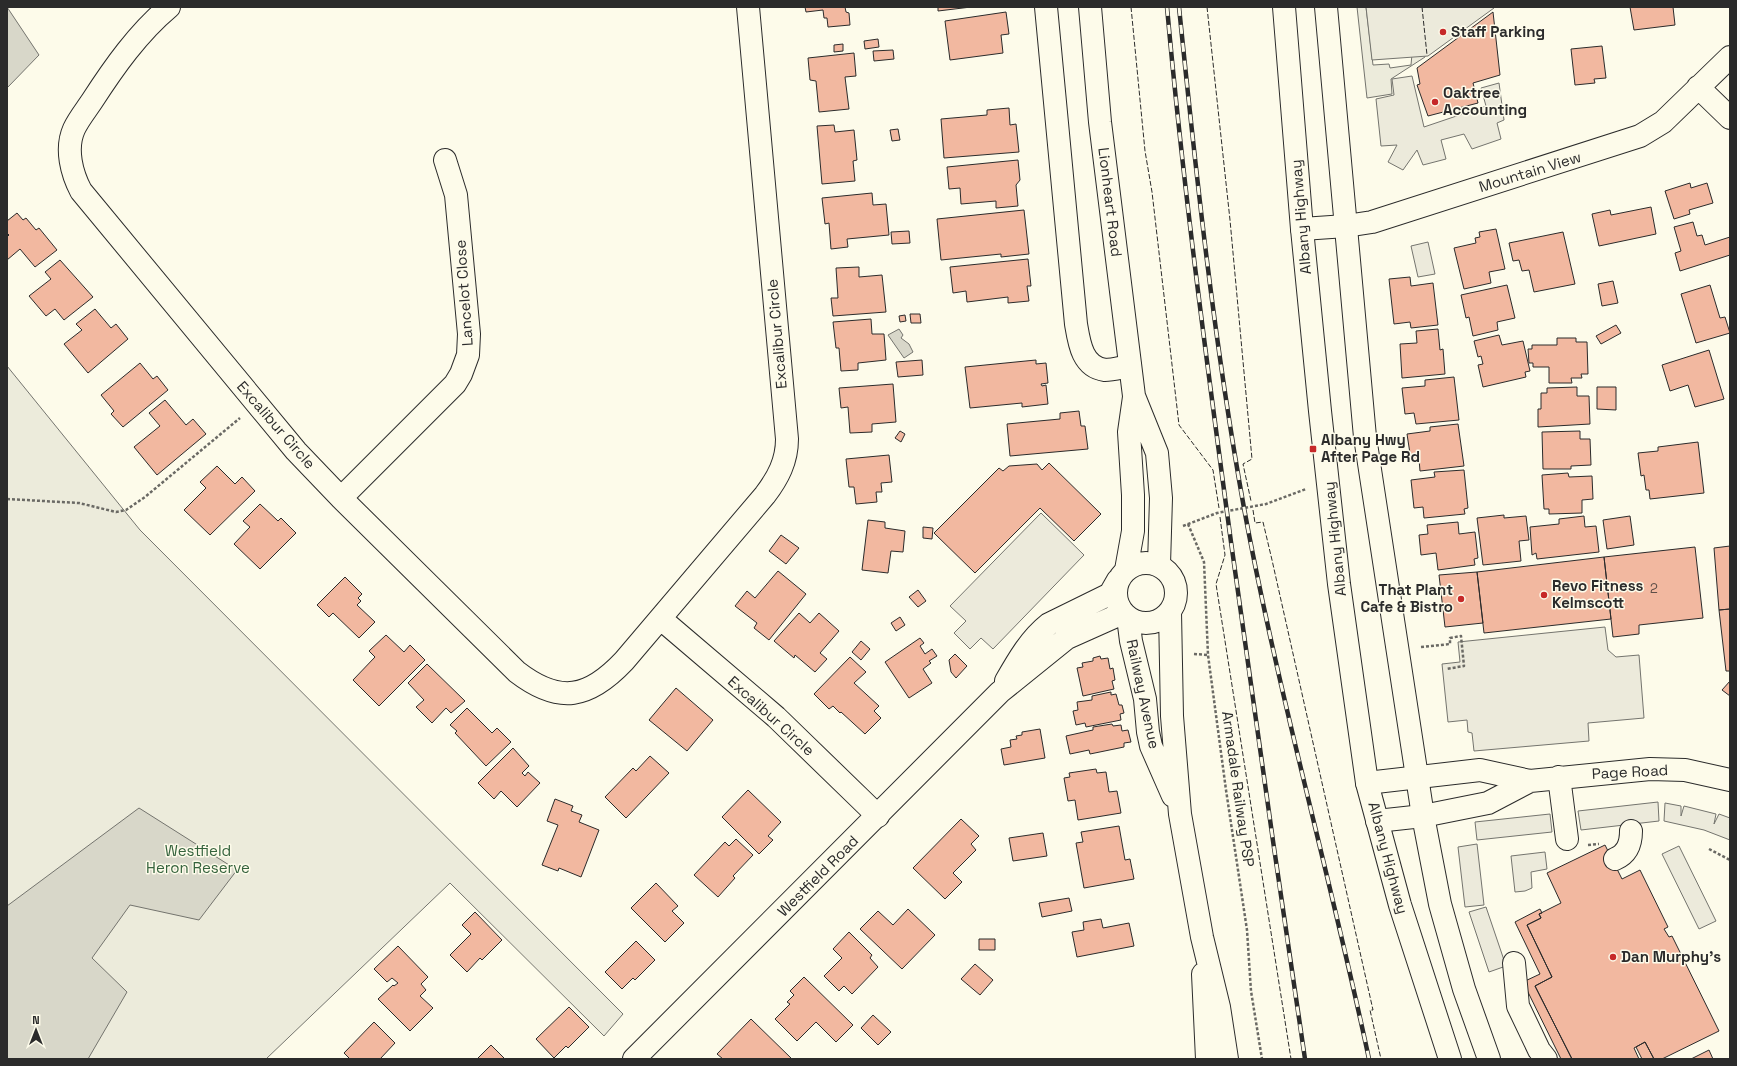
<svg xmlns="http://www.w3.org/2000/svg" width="1737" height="1066" font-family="'Space Grotesk',sans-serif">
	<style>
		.green { fill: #ecebdb; stroke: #74746e }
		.parking { fill: #eceadb; stroke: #74746e }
		.water { fill: #d8d7c9; stroke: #74746e }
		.building { fill: #f2b8a0; stroke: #2b2b2b }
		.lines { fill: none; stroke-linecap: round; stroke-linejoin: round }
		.minor-casing { stroke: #2b2b2b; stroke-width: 24 }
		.major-casing { stroke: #2b2b2b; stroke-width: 24 }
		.highway-casing { stroke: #2b2b2b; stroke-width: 24 }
		.path { stroke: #6a6964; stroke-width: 2.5; stroke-dasharray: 3 2; stroke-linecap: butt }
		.minor { stroke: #fdfbea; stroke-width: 22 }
		.major { stroke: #fdfbea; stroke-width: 22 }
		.highway { stroke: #fdfbea; stroke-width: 22 }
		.rail-casing { stroke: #2b2b2b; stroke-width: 4.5 }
		.rail { stroke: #fdfbea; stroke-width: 3; stroke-dasharray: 9; stroke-linecap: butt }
		.fence { stroke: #2b2b2b; stroke-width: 1; stroke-dasharray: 5 2; stroke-linecap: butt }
		.poi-dot { fill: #c62828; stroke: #fdfbea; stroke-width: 1.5 }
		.labels { text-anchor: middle; stroke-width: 3; stroke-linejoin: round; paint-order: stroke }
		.number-label { font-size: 13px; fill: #5d4e48 }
		.poi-label { font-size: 15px; font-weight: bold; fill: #2b2b2b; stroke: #fdfbea; text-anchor: start }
		.street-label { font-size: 15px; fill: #2b2b2b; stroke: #fdfbea }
		.park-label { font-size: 15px; fill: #34623c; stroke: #fdfbea }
	</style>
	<rect width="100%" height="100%" fill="#fdfbea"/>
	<path class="green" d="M1357,7H1366L1373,65L1389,64L1390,68L1411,65L1412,54L1425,52V57L1391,79L1392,94L1367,98Z
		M7,366L140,530L623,1014L604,1036L450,883L266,1059H7Z"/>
	<path class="parking" d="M1366,7H1493L1494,8L1428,56L1372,60Z
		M1412,76L1424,127L1486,106L1481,88L1499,83L1504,120L1497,123L1501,139L1472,149L1464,134L1441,140L1446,159L1423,165L1417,150L1403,170L1388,162L1397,145L1381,146L1376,99L1394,95L1392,79Z
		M1428,242L1435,274L1418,277L1411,246Z
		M1041,513L1084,555L993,649L981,638L970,649L954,633L966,621L950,606Z
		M1605,627L1608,650L1616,657L1639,655L1644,718L1588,723L1589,741L1474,751L1472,733L1468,732L1467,720L1448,722L1442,664L1460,662L1458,642Z
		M1658,802L1659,821L1581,830L1578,811Z
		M1665,803L1681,806V816L1684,806L1716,814L1714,824L1719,814L1730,818V840L1704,830L1664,821Z
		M1550,814L1552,832L1477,840L1475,822Z
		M1477,844L1484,905L1465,907L1458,847Z
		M1679,846L1716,921L1699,929L1662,854Z
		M1545,852L1547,869L1531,872L1532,888L1525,891L1515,892L1511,856Z
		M1486,907L1506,966L1489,972L1469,912Z"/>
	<path class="water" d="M7,7L39,55L8,87L7,86Z
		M899,329L903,335L901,338L909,344L913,352L904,358L888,335Z
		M139,808L237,870L199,920L130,905L92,958L127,992L88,1059H7V906Z"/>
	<path class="building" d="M805,7H845L846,12L849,13L850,25L828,27L827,18H824L823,10L806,12Z
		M938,7H971L938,11Z
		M1630,7H1673L1675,25L1634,30Z
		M1006,12L1009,34L1001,35L1003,53L950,60L945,21Z
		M1493,12L1500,75L1473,83L1478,103L1428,116L1417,85L1420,84L1417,68Z
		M878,39L879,47L865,49L864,41Z
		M843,44V51L834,52V45Z
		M1602,46L1606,78L1594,79L1595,83L1575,85L1571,49Z
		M893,50L894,59L874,61L873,51Z
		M854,53L856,76L845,77L849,109L819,112L816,81L810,80L808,58Z
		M1009,108L1010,125L1016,124L1019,152L944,158L941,119L987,115V110Z
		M834,125L835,132L854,130L857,160L853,161L855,181L822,184L817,126Z
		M898,129L900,140L892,141L890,130Z
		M1018,160L1020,180L1016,185L1018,206L996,208V201L961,204L960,188L949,189L947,167Z
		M1690,183L1691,188L1707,183L1713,203L1689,210L1690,214L1674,219L1665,191Z
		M872,193L873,205L886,204L889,235L847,239L848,247L831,249L829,223L825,224L822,198Z
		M1651,207L1656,234L1599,246L1592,214L1610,210L1611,215Z
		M1024,210L1029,254L1001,257V254L941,260L937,219Z
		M17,213L23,220L26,218L36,230L39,228L57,250L35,267L20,249L7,260V237L9,235L7,233V221Z
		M1693,222L1697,236L1702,235L1705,245L1730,237V255L1680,271L1675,253L1681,251L1674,227Z
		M1496,229L1505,269L1489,272L1491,283L1464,289L1454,248L1476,243L1475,238L1480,237L1479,232Z
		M909,231L910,243L892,244L891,232Z
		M1563,232L1575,284L1534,292L1529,270L1522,271L1519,260L1513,261L1509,243Z
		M1028,259L1031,286H1027L1029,301L1008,303V297L967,302L966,291L953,293L950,267Z
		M60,260L93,297L64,320L55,309L46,316L29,296L51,279L45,272Z
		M859,267V277L882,275L886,312L833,316L831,298H838L836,268Z
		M1410,277L1411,286L1433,283L1438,325L1411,328L1410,322L1394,324L1389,279Z
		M1613,281L1618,303L1602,306L1598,284Z
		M1507,285L1515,318L1497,322L1498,330L1473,336L1469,317L1466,318L1461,295Z
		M1710,285L1720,318L1725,317L1730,333L1696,343L1681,294Z
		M95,309L111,328L116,324L128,339L88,373L64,344L82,330L76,324Z
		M910,314H920L921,323H911Z
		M905,315L906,321L900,322L899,316Z
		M871,319L872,334H884L886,360L858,363V370L841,371L839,348H836L833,322Z
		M1616,325L1621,333L1601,344L1596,336Z
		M1438,329L1440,350L1443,349L1445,374L1402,378L1400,344L1417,343L1416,331Z
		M1499,335L1502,345L1523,341L1530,371L1525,372L1526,377L1483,387L1478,365L1483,364L1481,356L1478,357L1474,341Z
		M1557,338H1576V342H1587L1588,374H1581L1582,378H1571L1572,383H1549V367H1533V363H1529L1528,349H1532V345H1557Z
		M1709,350L1724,399L1695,407L1688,385L1670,391L1662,365Z
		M922,360L923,375L898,377L896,362Z
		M1036,360V364L1046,363L1048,383L1041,384L1042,386L1046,385L1048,404L1022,407V403L970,408L965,367Z
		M140,363L153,379L157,376L168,390L123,427L111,414L114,411L101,395Z
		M1454,377L1459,420L1416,424L1414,413L1405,414L1402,388L1425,386V380Z
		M893,384L896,422L872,424V432L850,433L848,407L841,408L839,388Z
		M1577,387V396H1589L1590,424L1538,427V409H1541V393H1547V388Z
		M1597,387H1616V410L1597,409Z
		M165,400L186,425L193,419L206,434L157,475L134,447L160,426L149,413Z
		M1079,411L1081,426H1085L1088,449L1010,456L1007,424L1060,419V413Z
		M1458,424L1464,466L1420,471L1419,459L1411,460L1407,434L1430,431V427Z
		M900,431L905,434L901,442L895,438Z
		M1580,431V439H1590L1591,465L1571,466V469H1543L1542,432Z
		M1698,442L1704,493L1650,499L1649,490H1646L1644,475L1641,476L1638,453L1658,451V447Z
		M889,455L892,482L881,483L882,492H876L877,502L856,504L854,487H849L846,459Z
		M1049,463L1101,514L1074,541L1040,508L975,573L934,533L999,468L1003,471L1009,466L1037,464L1042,470Z
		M217,466L235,484L242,477L255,491L210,535L184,510L206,488L200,482Z
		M1464,470L1468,508L1464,509L1465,514L1424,518L1423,507L1414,508L1411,480L1435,477L1434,472Z
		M1568,473L1569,477L1592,476L1593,499L1582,500V513L1549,514V509H1544L1542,475Z
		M260,504L278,521L281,518L296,533L260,569L234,544L250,527L243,521Z
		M1504,515V518L1526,516L1529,540L1519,541L1521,561L1483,565L1477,518Z
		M1584,516L1585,527L1596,526L1599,552L1537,559L1536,553L1532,555L1530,527L1559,524V519Z
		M1630,516L1634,545L1607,549L1603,520Z
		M868,520L885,522V528L905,531L903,552L891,551L888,573L862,570Z
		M1458,522L1459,534L1475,532L1478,558L1474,559L1475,565L1438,570L1436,553L1421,555L1419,535L1428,534L1427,525Z
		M923,527L933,528L932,539L923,538Z
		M781,535L799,548L786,564L769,551Z
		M1730,546V609L1719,610L1714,548Z
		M1695,547L1703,618L1639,625V634L1613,637L1604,557Z
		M1604,557L1611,619L1484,633L1477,572Z
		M778,571L806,594L769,640L754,628L757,623L735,606L747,591L755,598Z
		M1477,572L1483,623L1445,627L1439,575Z
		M345,577L362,594L358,598L361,601L357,605L375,622L359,638L333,613L329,617L317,605Z
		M918,590L926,601L918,607L909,597Z
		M1730,609V671H1726L1719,610Z
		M799,613L810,623L819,613L839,631L820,653L827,659L815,672L795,655L794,658L774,641Z
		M900,617L905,625L896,631L891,623Z
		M386,635L404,652L410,645L425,660L379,706L353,680L375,657L369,651Z
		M920,638L924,643L920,646L925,654L932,649L937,656L929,661L931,663L923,669L932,683L909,698L885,662Z
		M861,641L870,649L861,660L852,652Z
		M955,654L967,666L956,678L951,672L949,660Z
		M1100,656L1101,659L1108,658L1110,669L1113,668L1115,680L1112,681L1114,689L1083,696L1077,668L1083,667L1082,663L1093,661V658Z
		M850,657L866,672L854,683L879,706L874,711L881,718L865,734L841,712L840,713L833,706L829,709L814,694Z
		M427,664L465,701L451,713L446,708L432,723L416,707L424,700L408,683Z
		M1730,681V696L1722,690Z
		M676,688L713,720L687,751L649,720Z
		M1111,692V695L1116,694L1119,705H1122L1124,713L1120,714L1121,720L1086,727L1085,723L1076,725L1073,711L1078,710L1077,702L1092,700V696Z
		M467,708L492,733L497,728L511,742L486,766L455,733L457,731L450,725Z
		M1112,724L1113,726L1121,725L1122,731L1128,730L1131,742L1124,743V747L1090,754L1089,750L1070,754L1066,736L1093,730V727Z
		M1040,729L1045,758L1004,765L1001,749L1011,747L1010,740L1017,739L1016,736L1022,735V732Z
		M513,748L529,766L522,773L525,776L528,772L540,783L517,807L501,791L494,799L478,783Z
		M650,756L669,773L626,818L605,797L633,768L636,771Z
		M1096,769L1097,773L1106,772L1109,792L1117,791L1121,813L1078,820L1075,800L1068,801L1064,778L1070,777L1069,773Z
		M748,790L781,822L768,836L773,840L759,854L722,817Z
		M555,799L573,806L571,811L582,815L579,822L599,830L581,877L559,868L558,871L542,865L558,825L547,821Z
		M961,819L979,836L971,844L976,850L953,873L962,882L945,899L913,868Z
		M1119,826L1125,860L1130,859L1134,879L1084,888L1076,843L1083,842L1081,832Z
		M1043,833L1047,856L1013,861L1009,838Z
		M736,839L753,855L733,876L735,878L718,897L694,875L725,842L729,846Z
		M1605,845L1622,879L1640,870L1668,927L1664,929L1669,937L1672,936L1719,1031L1662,1059H1654L1645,1042L1634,1048L1639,1059H1572L1535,986L1552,977L1527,925L1541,918L1539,914L1561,903L1547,873Z
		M656,883L678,906L672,911L684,923L665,942L631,908Z
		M1069,898L1072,911L1042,917L1039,903Z
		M908,909L935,935L902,969L860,929L878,911L893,925Z
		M1540,909L1542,913L1539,914L1541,918L1527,925L1552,977L1535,986L1572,1059H1561L1523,982L1540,974L1515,922Z
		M475,912L502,940L482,960L480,958L467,972L450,955L471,934L462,925Z
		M1101,919L1103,928L1129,923L1134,946L1077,957L1072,932L1084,930L1083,922Z
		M849,932L872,955L870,958L878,967L852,994L844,986L839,991L824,976L842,958L833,949Z
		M979,939H995V950H979Z
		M636,941L655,960L635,980L633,978L622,989L605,972Z
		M398,946L428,977L421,984L426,990L420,996L433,1008L410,1031L378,999L393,985L394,986L398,983L392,978L387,982L374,969Z
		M975,964L993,980L980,995L961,979Z
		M804,977L853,1025L836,1042L816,1022L797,1041L775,1019L790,1004L787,1002L794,995L790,991Z
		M569,1007L589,1027L568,1048L566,1046L554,1058L536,1039Z
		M873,1015L891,1032L878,1045L861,1028Z
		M751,1019L792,1059H723L717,1054Z
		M374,1022L395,1043L380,1059H350L344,1053Z
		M1645,1042L1654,1059H1642L1636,1047Z
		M491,1045L505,1059H477Z
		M1709,1050L1713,1059H1691Z"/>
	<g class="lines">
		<g class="minor-casing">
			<path id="minor" d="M169,7C138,33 114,67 92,101C86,110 78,120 74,129C65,149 72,174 81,191L296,451L341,498L517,672C560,705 589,698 624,661L765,495C778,478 787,461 787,439L748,7
				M1046,7L1076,324C1079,342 1082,367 1105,370C1113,370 1123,367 1130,366
				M1698,87L1730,118
				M1302,229L1346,226L1372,222L1640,136L1663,122L1730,57
				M341,498L455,384L461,374L468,355L469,334L456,195L445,160
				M661,619L776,717L878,816
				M1559,777L1567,839
				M1367,783L1480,770L1530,781L1650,769L1685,770L1730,780
				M1377,821L1423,816L1488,803L1530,781
				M1615,859C1627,854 1631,844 1631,831
				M1514,963L1518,1006L1539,1050L1546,1059"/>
		</g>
		<g class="major-casing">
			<path id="major" d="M1090,7L1100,122L1134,396L1157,453L1161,498L1159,565
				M1116 593a30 30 0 1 1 60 0a30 30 0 1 1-60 0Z
				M1126,570L1133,531V495L1129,432L1134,397
				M1170,612L1172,716L1180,814L1202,937L1219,1007L1227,1059
				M1128,617L1131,641L1145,699L1148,732L1151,746L1173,796
				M1006,681C1018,660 1030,639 1049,624L1110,594L1118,580
				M1203,974L1207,1059
				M634,1059L1000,692L1067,638L1123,613"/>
		</g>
		<g class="highway-casing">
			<path id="highway" d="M1284,7L1302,229L1320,411L1339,584L1367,783L1400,905L1450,1059
				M1326,7L1365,437L1423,816L1440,904L1464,989L1489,1059"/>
		</g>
		<path class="path" d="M7,499L79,503L116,512L126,510L145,497L240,418
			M1188,524L1204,562L1208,655L1226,790L1247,930L1251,991L1262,1059
			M1183,526L1217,513L1266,504L1306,489
			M1421,647L1450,644V638L1461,636L1464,666L1446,669
			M1194,654L1208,655
			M1588,845L1599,844
			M1709,849L1730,860"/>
		<use href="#minor" class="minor"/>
		<use href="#major" class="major"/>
		<use href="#highway" class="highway"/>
		<g class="rail-casing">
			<path id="rail" d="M1167,7C1183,186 1207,364 1231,542C1255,714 1279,887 1305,1059
				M1179,7C1196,174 1214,342 1244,508C1278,693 1330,875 1369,1059"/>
		</g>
		<use href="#rail" class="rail"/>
		<path class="fence" d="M1131,7L1145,151L1152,192L1179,425L1213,470L1219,508
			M1207,7L1230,220L1252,459L1243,464L1251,501
			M1422,7L1427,55
			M1253,510L1255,523L1263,522L1272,560L1373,1010H1370L1381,1059
			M1220,517L1225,555L1216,584L1291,1059"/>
	</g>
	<g class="poi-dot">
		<circle cx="1443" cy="32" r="4"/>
		<circle cx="1435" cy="102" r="4"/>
		<rect x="1309" y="445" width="8" height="8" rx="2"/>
		<circle cx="1544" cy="595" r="4"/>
		<circle cx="1461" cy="599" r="4"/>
		<circle cx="1613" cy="957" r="4"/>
	</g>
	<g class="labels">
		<g class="number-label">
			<text x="1654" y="593">2</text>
		</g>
		<g class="poi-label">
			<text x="1451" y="37">Staff Parking</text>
			<text x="1443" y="98">Oaktree<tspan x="1443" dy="17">Accounting</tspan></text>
			<text x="1321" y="445">Albany Hwy<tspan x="1321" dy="17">After Page Rd</tspan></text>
			<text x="1552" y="591">Revo Fitness<tspan x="1552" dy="17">Kelmscott</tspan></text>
			<text x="1453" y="595" text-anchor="end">That Plant<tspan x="1453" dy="17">Cafe &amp; Bistro</tspan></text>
			<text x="1621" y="962">Dan Murphy's</text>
		</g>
		<g class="street-label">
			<text transform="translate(1530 172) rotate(-17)" y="5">Mountain View</text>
			<text transform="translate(1110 202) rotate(83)" y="5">Lionheart Road</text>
			<text transform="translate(1301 217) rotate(-95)" y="5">Albany Highway</text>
			<text transform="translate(464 293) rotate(-94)" y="5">Lancelot Close</text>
			<text transform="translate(777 334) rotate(-95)" y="5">Excalibur Circle</text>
			<text transform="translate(276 425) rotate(49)" y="5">Excalibur Circle</text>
			<text transform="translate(1335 539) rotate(-96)" y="5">Albany Highway</text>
			<text transform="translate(1143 694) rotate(78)" y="5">Railway Avenue</text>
			<text transform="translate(771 716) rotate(42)" y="5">Excalibur Circle</text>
			<text transform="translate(1630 772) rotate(-3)" y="5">Page Road</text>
			<text transform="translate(1238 789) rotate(82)" y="5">Armadale Railway PSP</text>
			<text transform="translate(1388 858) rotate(75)" y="5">Albany Highway</text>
			<text transform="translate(818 876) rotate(-45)" y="5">Westfield Road</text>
		</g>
		<g class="park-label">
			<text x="198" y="856">Westfield<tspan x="198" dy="17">Heron Reserve</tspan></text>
		</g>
	</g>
	<rect width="1737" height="1066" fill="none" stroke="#2b2b2b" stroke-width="16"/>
	<g transform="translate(36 1030)" stroke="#fdfbea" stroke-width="3" paint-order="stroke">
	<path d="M0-3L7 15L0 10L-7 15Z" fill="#2b2b2b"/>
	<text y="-6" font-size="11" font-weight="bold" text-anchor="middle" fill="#2b2b2b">N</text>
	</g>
</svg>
